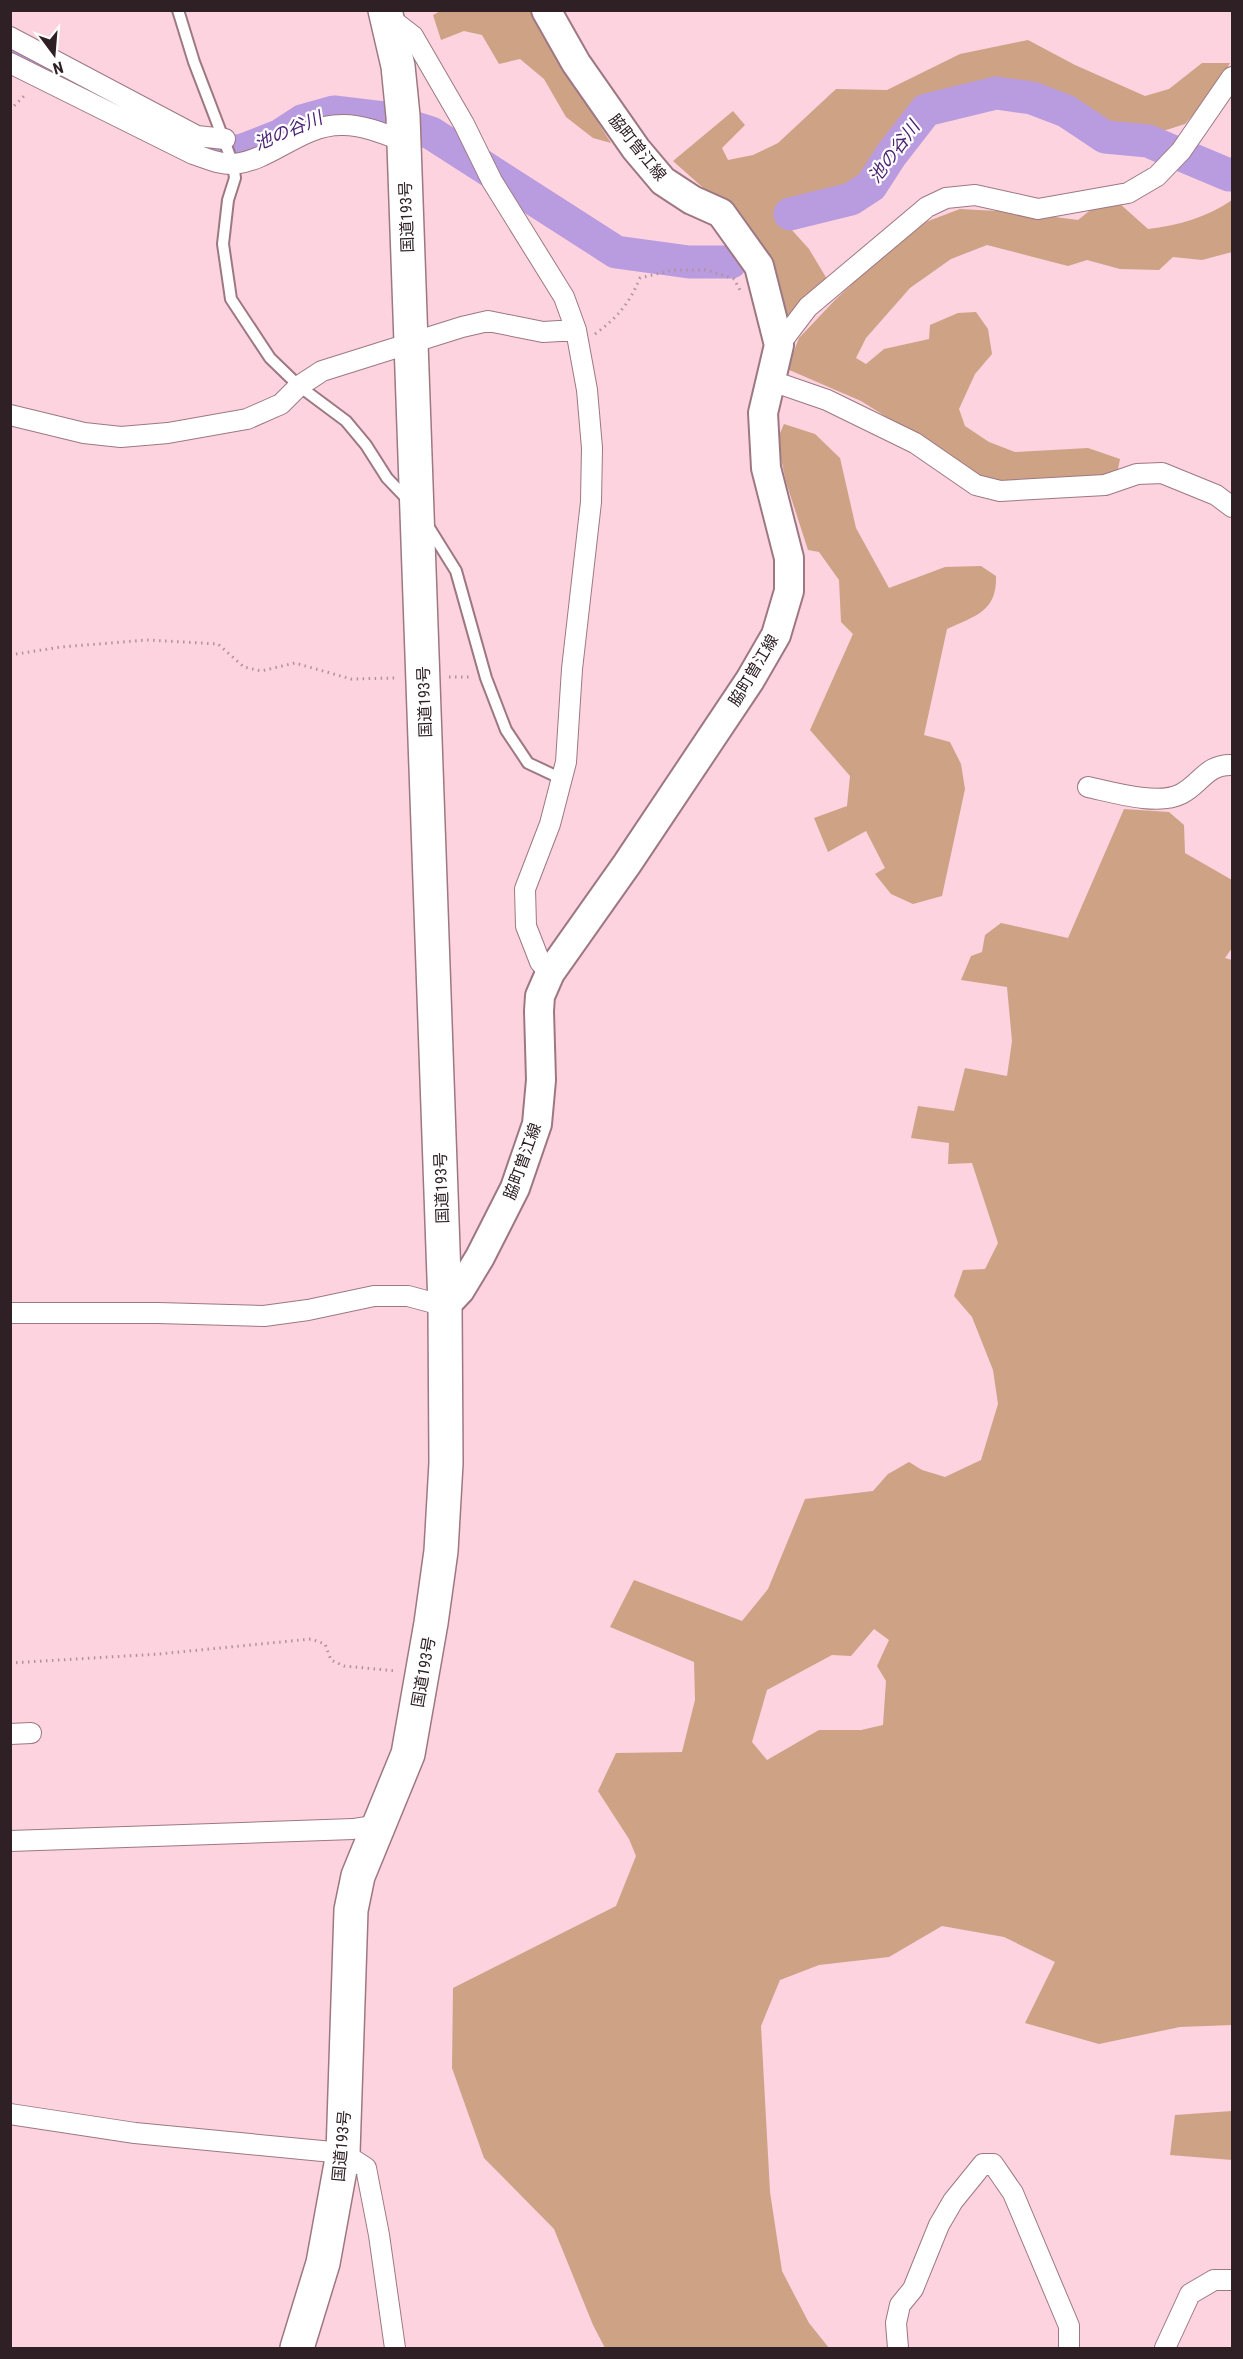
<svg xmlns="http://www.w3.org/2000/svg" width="1243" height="2359" font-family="'Roboto Condensed','Noto Sans JP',sans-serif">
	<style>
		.green { fill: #cea285; fill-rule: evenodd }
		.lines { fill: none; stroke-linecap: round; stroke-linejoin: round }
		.river { stroke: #b99bdf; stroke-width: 33 }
		.lane-casing { stroke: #9d7883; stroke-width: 14 }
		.street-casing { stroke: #9d7883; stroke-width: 22 }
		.secondary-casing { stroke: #9d7883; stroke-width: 32 }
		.highway-casing { stroke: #9d7883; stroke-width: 36 }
		.path { stroke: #b1929b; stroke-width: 3; stroke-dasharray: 1.5 4.5; stroke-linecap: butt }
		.lane { stroke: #fff; stroke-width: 10 }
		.street { stroke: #fff; stroke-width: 20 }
		.secondary { stroke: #fff; stroke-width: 28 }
		.highway { stroke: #fff; stroke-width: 33 }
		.labels { text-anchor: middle; stroke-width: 4.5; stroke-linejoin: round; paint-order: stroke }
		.street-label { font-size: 16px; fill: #2e2024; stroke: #fff }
		.water-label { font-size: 18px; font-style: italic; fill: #4d2473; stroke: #fff }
	</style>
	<rect width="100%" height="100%" fill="#fcd3df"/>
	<path class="green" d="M442,10L532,11L551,48L611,143L593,138L566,117L544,79L520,59L499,64L482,35L464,31L441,40L433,15Z
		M1028,40L1075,65L1145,96L1169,89L1202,63H1230L1207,99L1185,124L1157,133L1117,130L1097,122L1049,95L928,101L910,117L866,179L845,193L799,202L774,210L809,249L827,279L786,322L737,218L673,161L733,111L745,125L722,148L728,160L753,155L778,143L836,89L887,90L960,54Z
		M1232,200V252L1202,260L1173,257L1159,270L1120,269L1087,260L1068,266L987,245L951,259L910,288L866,338L856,358L866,364L884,349L929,339L930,325L958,313L976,312L988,329L992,354L975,374L959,409L965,426L989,442L1015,452L1088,448L1120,459L1117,474L1098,478L990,482L861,401L787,369L799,338L836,299L880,258L923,223L960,209L1017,212L1078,220L1093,208L1119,203L1148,229C1177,226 1208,217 1232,200Z
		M784,424L815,434L840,458L856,528L889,588L945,567L981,566L996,576C997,612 975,616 947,629L924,735L950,742L961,764L965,789L942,896L913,904L891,894L875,874L885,868L866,831L828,852L814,818L847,806L850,776L810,730L853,634L841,622L839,580L819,552L808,550L786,482L777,440Z
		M1124,809L1169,812L1184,825L1185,853L1232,880V948L1225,958L1232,960V2025L1180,2027L1099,2044L1025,2023L1055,1962L1004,1937L942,1926L889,1957L819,1965L780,1980L761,2026L770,2192L782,2271L809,2323L829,2348H605L593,2325L554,2229L484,2158L452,2068L453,1988L616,1906L636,1856L629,1839L598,1791L616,1753L682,1752L695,1700L694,1662L610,1627L634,1580L742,1621L768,1589L805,1499L873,1491L888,1474L909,1462L922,1470L945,1477L981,1460L998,1404L993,1370L972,1317L954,1296L963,1270L985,1269L998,1243L972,1163L948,1164L949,1143L911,1138L918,1106L954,1111L965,1068L1007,1076L1012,1041L1007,987L961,980L971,956L982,952L985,935L1001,923L1068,938ZM874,1629L889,1640L877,1666L886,1681L883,1725L861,1730H819L767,1760L752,1742L767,1690L832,1655L851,1656Z
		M1232,2111V2160L1170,2155L1175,2115Z"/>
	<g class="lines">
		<path class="river" d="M10,50L121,109
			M191,145L214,154L243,150L279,136L302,121L334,112L384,118L431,133L616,252L689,262H731
			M790,214L851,199L871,186L891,155L926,110L996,93L1032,98L1066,111L1105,137L1148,141L1229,175L1232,174"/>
		<g class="lane-casing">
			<path id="lane" d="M178,10L194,62L233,164L235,178L228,200L223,244L231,299L270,358L299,386L346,421L366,445L387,478L410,502
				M428,526L456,571L486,678L506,730L528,763L562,779"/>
		</g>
		<g class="street-casing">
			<path id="street" d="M387,16L413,36L464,124L492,181L564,297L576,330L587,390L592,448L591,502L572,669L566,762L550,824L525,889L526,926L540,962L550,973
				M10,37L197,136L225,139
				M10,63L193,154C206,158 220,165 234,164C272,160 301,125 341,125C361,124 385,134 403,141
				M779,345L808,307L927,207L946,198L975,195L1038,209L1128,193L1157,176L1181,151L1232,77
				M769,380L827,400L915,443L976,485L1000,491L1105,485L1137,474L1162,473L1216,495L1232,507
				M10,415L84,433L121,437L168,433L247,419L281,404L299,386L322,371L462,327L488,321L543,332L576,330
				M1088,787C1112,792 1158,806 1181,794C1201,784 1206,764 1232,765
				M10,1313H158L264,1316L308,1310L374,1296H408L445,1306
				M10,1734L31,1733
				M10,1841L353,1829L378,1825
				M10,2114L135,2133L343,2153L366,2168L379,2235L395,2348
				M898,2348L896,2323L900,2305L913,2289L939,2225L953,2201L983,2164H993L1013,2193L1069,2326V2348
				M1165,2348L1190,2294L1214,2280H1232"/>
		</g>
		<g class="secondary-casing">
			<path id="secondary" d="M445,1306L460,1290L480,1257L515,1188L537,1124L541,1080L539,1011L540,996L550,973L627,864L750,680L776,635L789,591V558L766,468L763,413L779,345L759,266L721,213L692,200L663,181L636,149L576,63L546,10"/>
		</g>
		<g class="highway-casing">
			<path id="highway" d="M297,2348L323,2263L343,2153L351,1910L358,1876L408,1754L431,1623L441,1551L446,1463L445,1306L403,116L398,66L385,10"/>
		</g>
		<path class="path" d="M10,110L27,93
			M595,334C618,317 629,304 640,278L673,270H707L734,279L740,290
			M10,655L61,647L147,640L218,644L244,667L261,671L295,663L351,679L397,678
			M449,677H472
			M10,1663L159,1654L311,1639L325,1644L331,1660L344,1666L397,1671"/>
		<use href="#lane" class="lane"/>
		<use href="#street" class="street"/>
		<use href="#secondary" class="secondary"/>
		<use href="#highway" class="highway"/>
	</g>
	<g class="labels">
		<g class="street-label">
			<text transform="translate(638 147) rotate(51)" y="6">脇町曽江線</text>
			<text transform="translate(406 217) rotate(-92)" y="6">国道193号</text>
			<text transform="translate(753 670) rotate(-59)" y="6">脇町曽江線</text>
			<text transform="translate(424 702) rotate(-92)" y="6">国道193号</text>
			<text transform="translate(522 1161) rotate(-70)" y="6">脇町曽江線</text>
			<text transform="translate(441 1188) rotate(-92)" y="6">国道193号</text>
			<text transform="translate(423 1672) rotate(-80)" y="6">国道193号</text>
			<text transform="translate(341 2146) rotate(-85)" y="6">国道193号</text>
		</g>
		<g class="water-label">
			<text transform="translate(288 131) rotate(-23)" y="6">池の谷川</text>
			<text transform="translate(894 152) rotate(-53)" y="6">池の谷川</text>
		</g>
	</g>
	<rect width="1243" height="2359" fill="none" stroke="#2e2024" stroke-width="24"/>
	<g transform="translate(54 54) rotate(164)" stroke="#ffffff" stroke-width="4.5" paint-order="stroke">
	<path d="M0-4.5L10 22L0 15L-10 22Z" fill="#2e2024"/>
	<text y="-9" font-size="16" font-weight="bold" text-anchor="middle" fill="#2e2024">N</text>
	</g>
</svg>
